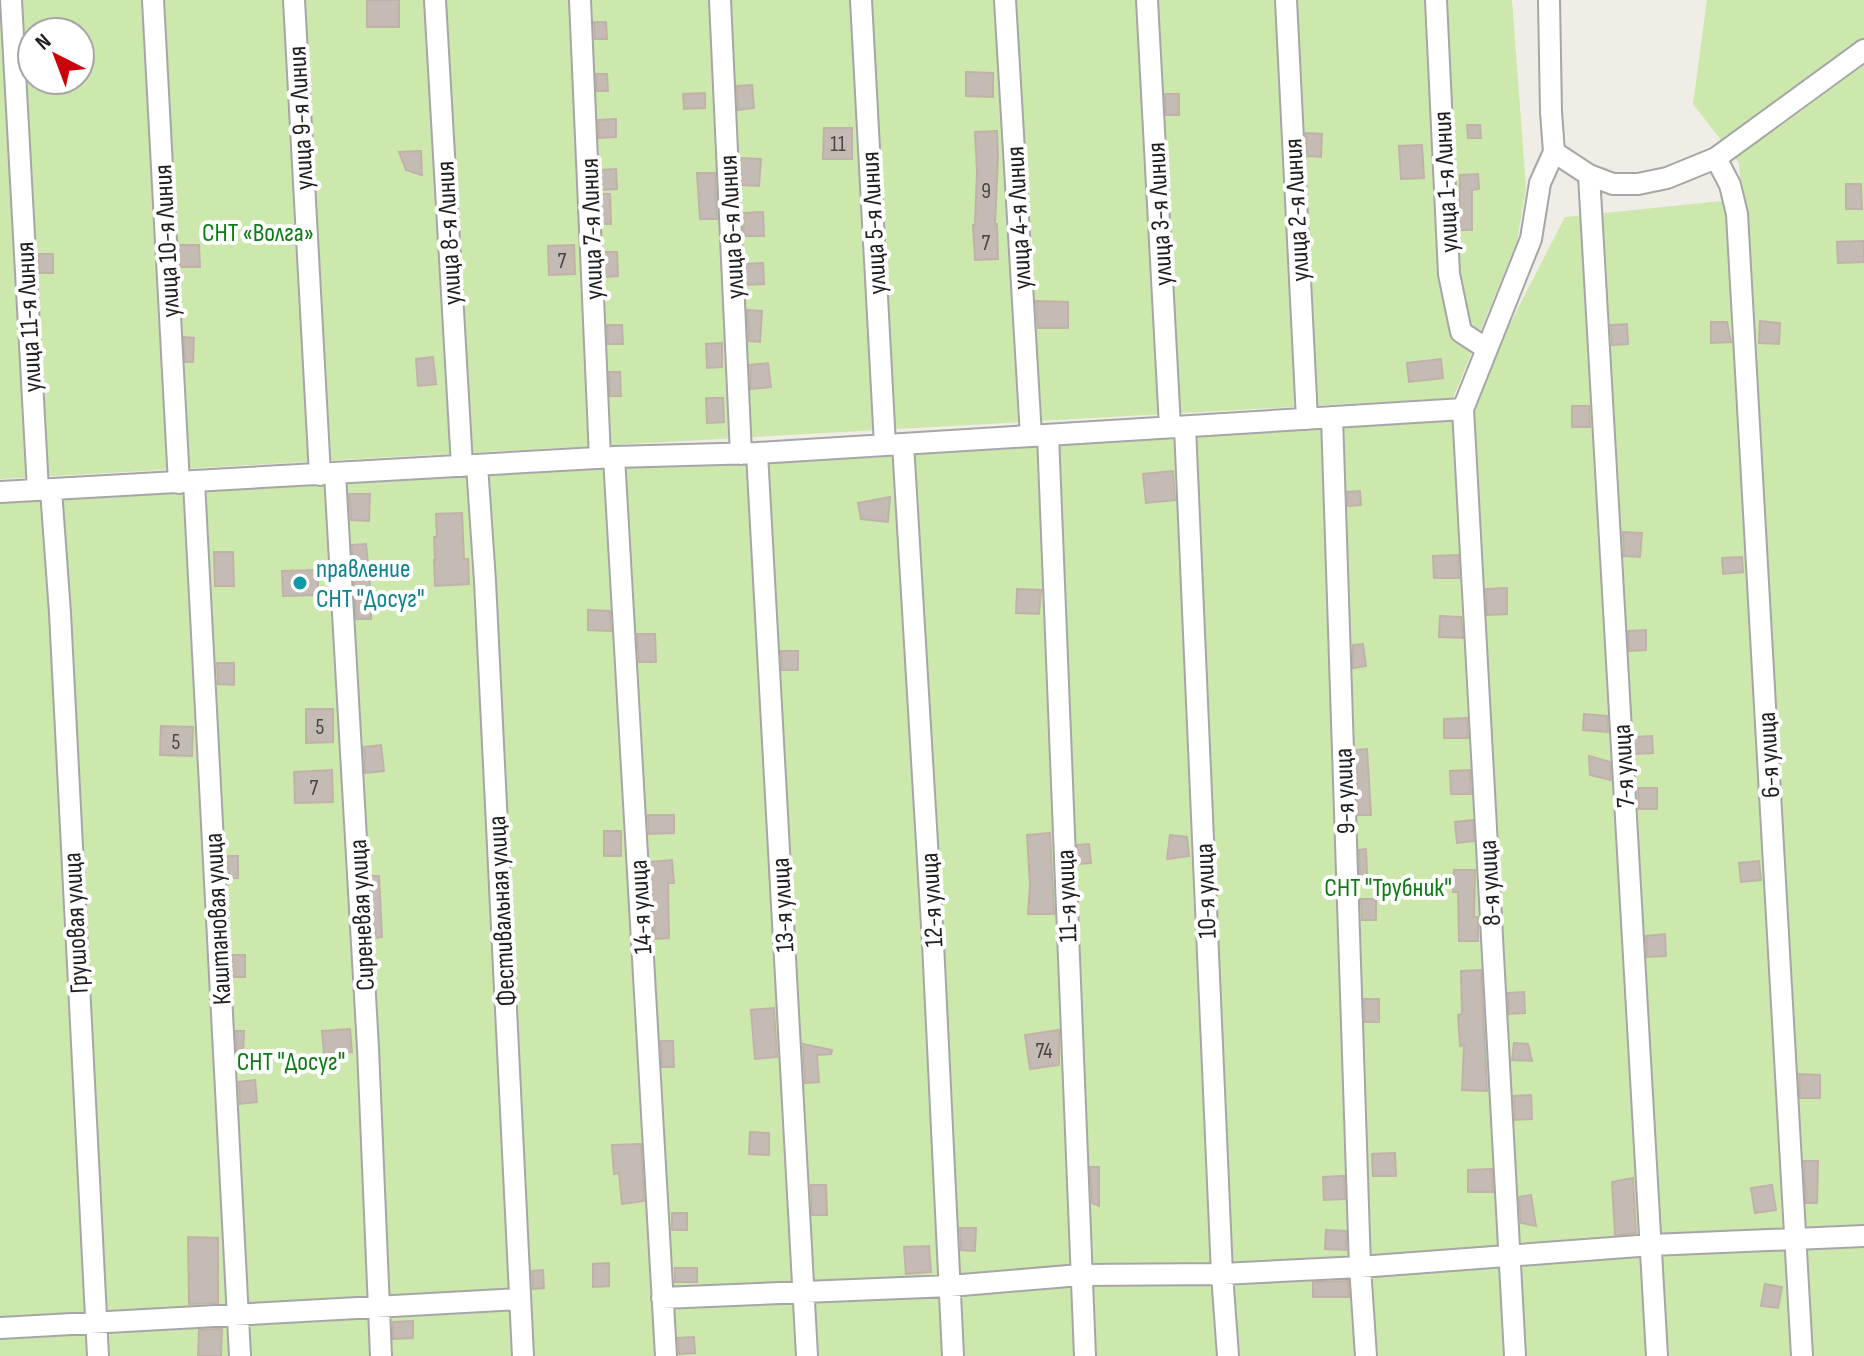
<svg xmlns="http://www.w3.org/2000/svg" width="1864" height="1356" font-family="'Sofia Sans Condensed',sans-serif">
	<style>
		.grass { fill: #cce8ad; fill-rule: evenodd }
		.building { fill: #c4bbb5; stroke: #c1b2a8; stroke-width: 2 }
		.lines { fill: none; stroke-linecap: round; stroke-linejoin: round }
		.minor-casing { stroke: #a6a6a6; stroke-width: 24 }
		.minor { stroke: #fff; stroke-width: 20 }
		.culture-dot { fill: #0f9aa8; stroke: #fff; stroke-width: 3 }
		.labels { text-anchor: middle; stroke-width: 8; stroke-linejoin: round; paint-order: stroke }
		.number-label { font-size: 22px; fill: #484644 }
		.street-label { font-size: 26px; fill: #1f1f1f; stroke: #fff }
		.park-label { font-size: 26px; fill: #0e7c14; stroke: #fff }
		.culture-label { font-size: 26px; fill: #0d838f; stroke: #fff; text-anchor: start }
	</style>
	<rect width="100%" height="100%" fill="#f0ece6"/>
	<path class="grass" d="M0,0H1512L1526,188L1517,242L1453,398L0,479ZM32,32H80V80H32Z
		M1707,0H1864V1356H0V497L1464,413L1565,217L1742,199L1739,163L1693,104Z"/>
	<path class="building" d="M367,0H399V27H367Z
		M594,22H606L607,39H595Z
		M966,72L993,73V97L966,96Z
		M596,74H607L608,91H597Z
		M752,85L754,108L738,110L737,86Z
		M705,93V108L684,109L683,94Z
		M1165,94H1179V115H1166Z
		M616,119V137L599,138L598,120Z
		M1467,125H1480L1481,138H1468Z
		M824,128H852V159H823Z
		M997,131L998,157L995,224H997L998,259L975,260L973,225H975L977,171L975,132Z
		M1306,133L1322,134L1321,157L1307,156Z
		M1422,145L1424,178L1401,179L1399,146Z
		M421,151L422,175L406,170L399,152Z
		M740,158L761,159L759,186L742,185Z
		M616,169L617,189L601,190L600,170Z
		M697,173H715L717,219H700Z
		M1478,174L1479,189L1472,190V230H1460V175Z
		M1846,184H1861L1862,209H1846Z
		M601,194H610L611,224H603Z
		M763,212L764,236H744L743,213Z
		M1864,241V262L1838,263L1837,242Z
		M179,245H199L200,267H180Z
		M574,245L575,274L549,275L548,246Z
		M604,252H617L618,276L605,277Z
		M38,254H53V273H39Z
		M763,263L764,284L746,285L745,264Z
		M1036,301L1068,302V328H1038Z
		M747,310L762,311L760,342L749,341Z
		M1760,321L1780,323L1779,344L1759,343Z
		M1711,322H1727L1731,342L1711,343Z
		M1627,324L1628,344L1612,345L1611,325Z
		M607,325H622L623,344H608Z
		M184,337L194,338L193,362H185Z
		M722,343V367L707,368L706,344Z
		M433,357L436,384L418,386L416,359Z
		M1441,359L1443,378L1409,382L1407,363Z
		M768,363L771,387L751,389L750,365Z
		M609,372H620L621,396H610Z
		M706,398H723L724,422L707,423Z
		M1572,406H1589L1590,427H1572Z
		M1173,471L1175,500L1146,503L1143,474Z
		M1360,491L1361,505L1348,506L1347,492Z
		M349,494H370L369,521L351,520Z
		M890,497L888,522L861,519L858,503Z
		M462,513L464,559H468L469,584L435,586L434,560H435L434,537H437L436,514Z
		M1623,532L1642,533L1640,557L1624,556Z
		M366,544L371,594V619H356L352,545Z
		M214,552H233L234,586H215Z
		M1458,555L1459,578H1434L1433,556Z
		M1742,557L1743,572L1723,574L1722,558Z
		M318,570V595L283,596L282,571Z
		M1507,588V614L1487,615L1486,589Z
		M1017,589L1041,590L1039,614L1016,613Z
		M588,610L610,611L611,631L588,630Z
		M1440,616L1461,617L1463,638L1439,637Z
		M1646,630V650L1629,651L1628,631Z
		M637,634H655L656,662H639Z
		M1363,644L1366,666L1353,668V645Z
		M781,651H798V670H782Z
		M217,663H234V685L218,684Z
		M306,709H333V742L306,743Z
		M1584,714L1607,716L1608,732L1583,730Z
		M1467,718L1468,738H1444V719Z
		M161,726L193,727L192,756L160,755Z
		M1652,736L1653,753L1635,754L1634,737Z
		M381,745L384,771L365,773L364,747Z
		M1367,749L1371,815H1358L1356,750Z
		M1589,756L1610,762L1611,780L1590,775Z
		M332,770L333,802L295,803L294,772Z
		M1470,770L1471,794H1451L1450,771Z
		M1638,788H1657V809H1639Z
		M648,815H674V833L649,834Z
		M1473,820L1474,841L1457,843L1455,822Z
		M604,831H621V856H604Z
		M1050,833L1054,914H1028L1030,885L1027,835Z
		M1170,835L1187,837L1189,856L1167,859Z
		M1089,844L1091,863L1078,864L1077,845Z
		M1366,849L1367,875L1360,877L1359,850Z
		M227,856H238V878H228Z
		M672,860L674,883H668L669,938L655,939L650,862Z
		M1759,861L1761,880L1741,882L1739,863Z
		M1454,870H1475L1474,917H1478V941H1459L1458,892H1453Z
		M371,876H379L382,937L375,938Z
		M1361,899H1376V920H1362Z
		M1665,934L1666,956L1647,957L1646,936Z
		M232,955H245V977H233Z
		M1481,970L1487,1091L1462,1090L1464,1045L1460,1046L1458,1015L1462,1014L1461,971Z
		M1524,992L1525,1013L1509,1014L1508,993Z
		M1364,999H1379V1022H1365Z
		M774,1008L777,1057L755,1059L751,1010Z
		M350,1029L352,1052L324,1054L322,1031Z
		M1059,1030V1065L1030,1069L1025,1035Z
		M236,1031H244L243,1056L237,1055Z
		M661,1041H673L674,1067H662Z
		M1514,1043L1528,1044L1532,1061L1512,1060Z
		M803,1044L832,1050L831,1054L817,1055L819,1082L805,1083Z
		M1799,1074L1820,1075V1098H1800Z
		M255,1080L257,1102L240,1104L239,1082Z
		M1531,1095L1532,1119L1515,1120L1514,1096Z
		M750,1132L769,1133V1155L749,1154Z
		M641,1144L644,1201L622,1204L619,1173L614,1174L612,1145Z
		M1395,1153L1396,1176H1373L1372,1154Z
		M1804,1161H1818L1817,1203H1806Z
		M1090,1167H1099V1206L1092,1203Z
		M1492,1169L1493,1192H1468V1170Z
		M1341,1176H1344L1345,1199L1324,1200L1323,1177Z
		M1633,1178L1636,1233L1615,1235L1612,1182Z
		M811,1185H826L827,1215H812Z
		M1772,1185L1776,1210L1755,1213L1751,1188Z
		M1531,1195L1536,1226L1521,1223L1519,1197Z
		M672,1213H687V1230H672Z
		M960,1228H976L975,1251L961,1250Z
		M1326,1230L1346,1231V1250L1325,1249Z
		M188,1237L218,1238V1303L189,1304Z
		M929,1246L931,1272L906,1274L904,1247Z
		M609,1263V1286L593,1287V1264Z
		M675,1268H697V1282H675Z
		M543,1270L544,1288L533,1289L532,1271Z
		M1348,1281L1349,1297H1313V1282Z
		M1765,1284L1782,1287L1778,1308L1761,1306Z
		M413,1321V1338L393,1339V1322Z
		M218,1329H222L221,1356H198L199,1330Z
		M694,1337L695,1353L679,1354L678,1338Z"/>
	<g class="lines">
		<g class="minor-casing">
			<path id="minor" d="M11,0L38,490
				M153,0L179,483
				M294,0L320,475
				M435,0L462,466
				M580,0L600,458
				M720,0L741,454
				M861,0L885,445
				M1005,0L1031,436
				M1147,0L1170,427
				M1286,0L1307,419
				M1436,0L1449,274L1461,332L1487,349
				M1554,152L1589,175L1613,184H1638L1667,178L1716,158L1864,50
				M1716,158L1730,185L1737,214L1802,1356
				M1589,175L1657,1356
				M1463,409L1515,1356
				M1332,417L1360,1267L1366,1356
				M1185,427L1222,1274L1228,1356
				M1048,435L1085,1356
				M903,444L933,943L953,1356
				M757,453L807,1356
				M614,457L666,1356
				M477,465L485,581L523,1356
				M335,474L368,1048L381,1356
				M194,482L240,1356
				M51,490L60,613L98,1356
				M0,492L614,457L757,453L1463,409L1531,239L1540,183L1554,152L1551,112L1549,0
				M662,1298L950,1286L1080,1275L1222,1274L1360,1267L1652,1245L1864,1236
				M0,1328L520,1299"/>
		</g>
		<use href="#minor" class="minor"/>
	</g>
	<circle class="culture-dot" cx="300" cy="583" r="8"/>
	<g class="labels">
		<g class="number-label">
			<text x="838" y="151">11</text>
			<text x="986" y="198">9</text>
			<text x="986" y="250">7</text>
			<text x="562" y="268">7</text>
			<text x="320" y="734">5</text>
			<text x="176" y="749">5</text>
			<text x="314" y="795">7</text>
			<text x="1044" y="1058">74</text>
		</g>
		<g class="street-label">
			<text transform="translate(300 118) rotate(-93)" y="9">улица 9-я Линия</text>
			<text transform="translate(1445 182) rotate(-93)" y="9">улица 1-я Линия</text>
			<text transform="translate(1296 210) rotate(-93)" y="9">улица 2-я Линия</text>
			<text transform="translate(1159 214) rotate(-93)" y="9">улица 3-я Линия</text>
			<text transform="translate(1018 218) rotate(-93)" y="9">улица 4-я Линия</text>
			<text transform="translate(873 223) rotate(-93)" y="9">улица 5-я Линия</text>
			<text transform="translate(731 227) rotate(-93)" y="9">улица 6-я Линия</text>
			<text transform="translate(591 229) rotate(-92)" y="9">улица 7-я Линия</text>
			<text transform="translate(448 233) rotate(-93)" y="9">улица 8-я Линия</text>
			<text transform="translate(166 241) rotate(-93)" y="9">улица 10-я Линия</text>
			<text transform="translate(28 317) rotate(-93)" y="9">улица 11-я Линия</text>
			<text transform="translate(1768 755) rotate(-93)" y="9">6-я улица</text>
			<text transform="translate(1623 766) rotate(-93)" y="9">7-я улица</text>
			<text transform="translate(1344 791) rotate(-92)" y="9">9-я улица</text>
			<text transform="translate(1489 883) rotate(-93)" y="9">8-я улица</text>
			<text transform="translate(1205 891) rotate(-92)" y="9">10-я улица</text>
			<text transform="translate(1066 896) rotate(-92)" y="9">11-я улица</text>
			<text transform="translate(931 900) rotate(-93)" y="9">12-я улица</text>
			<text transform="translate(782 905) rotate(-93)" y="9">13-я улица</text>
			<text transform="translate(640 907) rotate(-93)" y="9">14-я улица</text>
			<text transform="translate(501 911) rotate(-93)" y="9">Фестивальная улица</text>
			<text transform="translate(361 915) rotate(-93)" y="9">Сиреневая улица</text>
			<text transform="translate(217 919) rotate(-93)" y="9">Каштановая улица</text>
			<text transform="translate(75 923) rotate(-93)" y="9">Грушовая улица</text>
		</g>
		<g class="park-label">
			<text x="258" y="241">СНТ «Волга»</text>
			<text x="1388" y="896">СНТ "Трубник"</text>
			<text x="291" y="1070">СНТ "Досуг"</text>
		</g>
		<g class="culture-label">
			<text x="316" y="577">правление<tspan x="316" dy="30">СНТ "Досуг"</tspan></text>
		</g>
	</g>
	<g transform="translate(56 56) rotate(318)"><circle r="38" fill="#ffffff" stroke="#a5a5a5" stroke-width="2"/>
	<path d="M0-6L14 30L0 20L-14 30Z" fill="#c9050b"/>
	<text y="-12" font-size="22" font-weight="bold" text-anchor="middle" fill="#1f1f1f">N</text>
	</g>
</svg>
